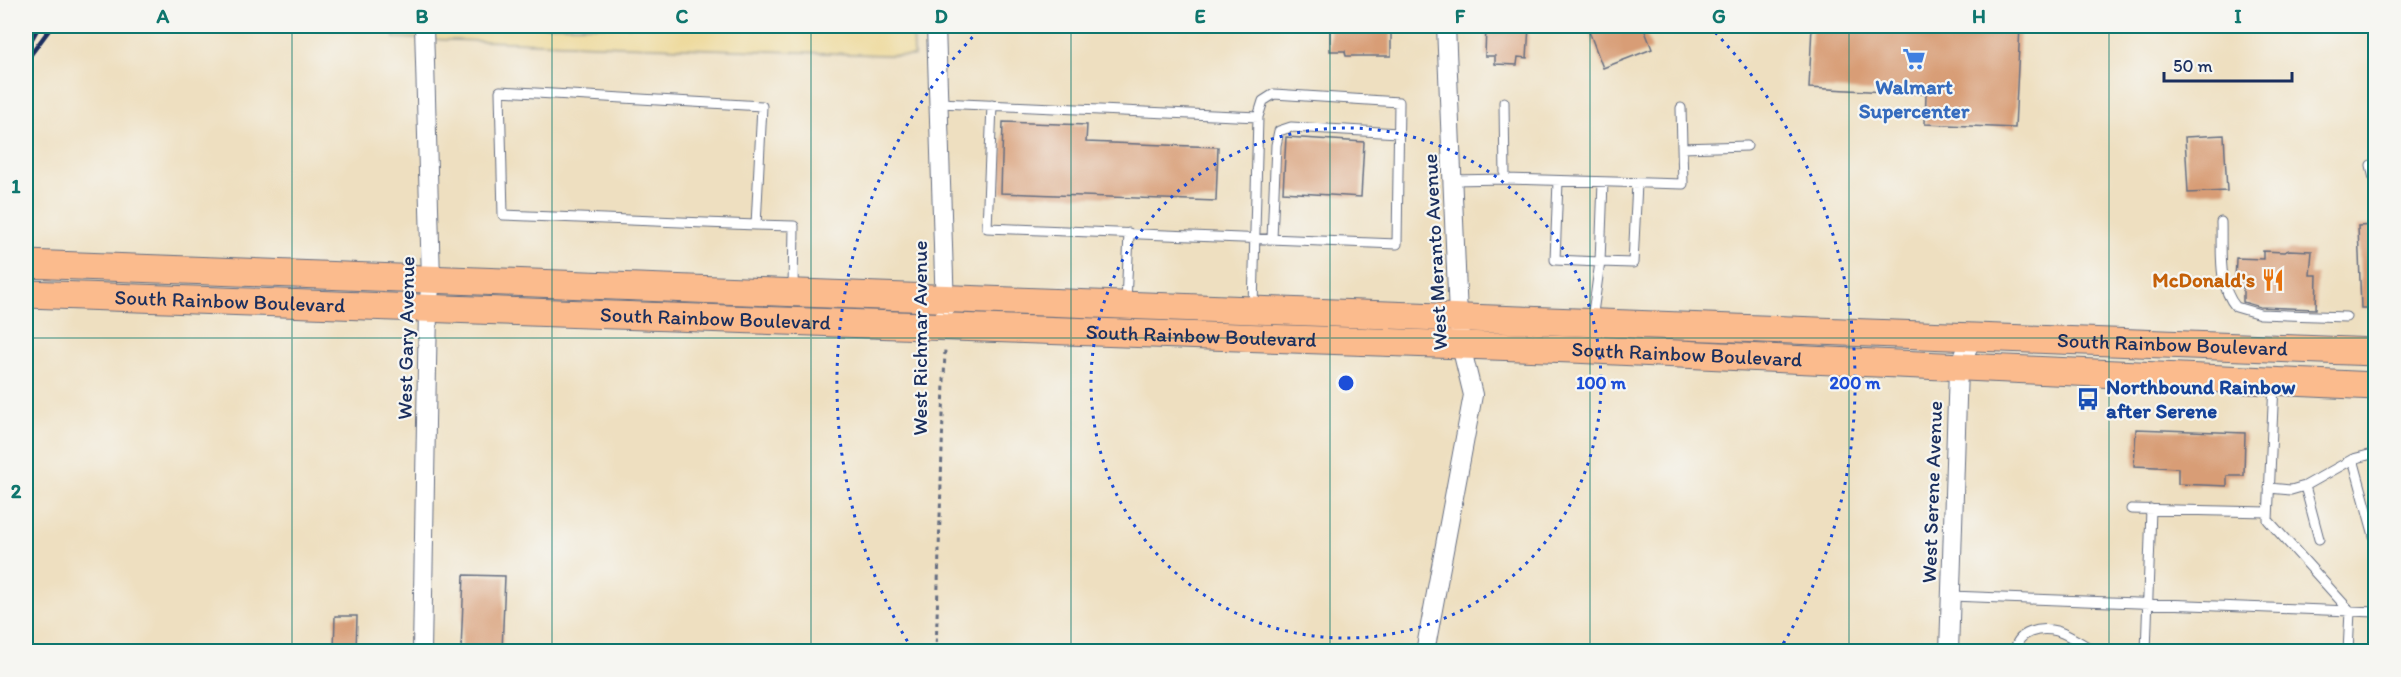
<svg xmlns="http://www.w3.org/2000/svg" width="2401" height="677" font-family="Itim,sans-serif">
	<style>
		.sand { fill: #eeda9e; stroke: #84847e; stroke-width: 1.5 }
		.building { fill: #d89d76 }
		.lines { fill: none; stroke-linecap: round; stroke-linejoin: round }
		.lane-casing { stroke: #656d80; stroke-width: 11 }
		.street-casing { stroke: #656d80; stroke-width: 20 }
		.primary-casing { stroke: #656d80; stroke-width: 29 }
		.path { stroke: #656d80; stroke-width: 3; stroke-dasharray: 4.5 4.5; stroke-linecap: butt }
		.lane { stroke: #fff; stroke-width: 9 }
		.street { stroke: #fff; stroke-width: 18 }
		.primary { stroke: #fbbb8d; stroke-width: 27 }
		.rail { stroke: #1b2f5e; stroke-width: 4.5 }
		.grid { fill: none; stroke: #0f766e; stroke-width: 1.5; stroke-opacity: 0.55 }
		.ring { fill: none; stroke: #1d4ed8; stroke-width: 3; stroke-dasharray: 3 6 }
		.labels { text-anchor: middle; stroke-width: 4.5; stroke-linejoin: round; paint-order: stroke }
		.shop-label { font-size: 21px; font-weight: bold; fill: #366cbe; stroke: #f6f6f2 }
		.street-label { font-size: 21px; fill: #1b2f5e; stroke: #f6f6f2 }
		.food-label { font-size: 21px; font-weight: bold; fill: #c56008; stroke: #f6f6f2; text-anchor: end }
		.transit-label { font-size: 21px; font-weight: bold; fill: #164399; stroke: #f6f6f2; text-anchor: start }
		.centre { fill: #1d4ed8; stroke: #f6f6f2; stroke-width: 3 }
		.ring-label { font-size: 18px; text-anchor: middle; font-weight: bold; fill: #1d4ed8; stroke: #f6f6f2; stroke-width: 4.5; stroke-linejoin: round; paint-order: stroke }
		.neatline { fill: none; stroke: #0f766e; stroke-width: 2 }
		.grid-label { font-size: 20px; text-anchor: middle; font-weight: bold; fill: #0f766e }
	</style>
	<rect width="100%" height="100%" fill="#f6f6f2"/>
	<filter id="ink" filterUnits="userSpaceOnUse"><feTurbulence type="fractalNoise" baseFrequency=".0167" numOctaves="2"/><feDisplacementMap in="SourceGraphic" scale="12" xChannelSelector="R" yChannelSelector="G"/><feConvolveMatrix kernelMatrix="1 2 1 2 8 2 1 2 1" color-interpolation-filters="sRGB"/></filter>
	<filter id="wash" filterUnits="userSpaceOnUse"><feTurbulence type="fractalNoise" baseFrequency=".008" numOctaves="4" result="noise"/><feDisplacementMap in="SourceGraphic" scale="24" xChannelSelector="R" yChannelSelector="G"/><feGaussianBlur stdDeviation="1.35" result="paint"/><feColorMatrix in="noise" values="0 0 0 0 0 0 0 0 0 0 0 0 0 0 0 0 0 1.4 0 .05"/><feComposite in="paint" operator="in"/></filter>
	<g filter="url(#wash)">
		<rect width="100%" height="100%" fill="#eedfc0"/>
		<path class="sand" d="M167,26H913L914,56L394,38V31Z"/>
		<g id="blocks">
			<path class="building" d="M1330,26H1391V56H1346L1345,51H1330Z
				M1486,26H1529L1527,58L1518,57L1517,65L1495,64V56H1485Z
				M1587,26H1643L1652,49L1603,68Z
				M1812,26H2020L2015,128L1925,124L1926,94L1809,88Z
				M1003,122L1087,125L1086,142L1218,147L1216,201L1001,193Z
				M2224,135L2227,191L2188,193L2185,137Z
				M1286,137L1364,142L1361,197L1283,192Z
				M2376,225V308H2361L2358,226Z
				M2289,250L2312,251L2310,275H2317L2316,309L2260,307L2243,302V285L2235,284L2236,258L2263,259V251L2284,252Z
				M2136,429L2245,433L2244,476H2227V486L2178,484V468L2134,466Z
				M464,575L505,576L502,651H461Z
				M335,616H357L356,651H334Z"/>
		</g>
	</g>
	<g filter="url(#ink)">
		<use href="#blocks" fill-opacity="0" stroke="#656d80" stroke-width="1.5"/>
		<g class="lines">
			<g class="lane-casing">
				<path id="lane" d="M939,103L1258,117L1253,307
					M992,105L987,228L1397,244L1399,102L1274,94L1263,101L1258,117
					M1682,148L1747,146
					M2371,165L2376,188
					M1505,179L1683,184L1681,108
					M1453,180L1505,179L1504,102
					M1558,181L1555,260L1600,262L1592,320
					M1603,182L1600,262L1633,263L1637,183
					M2221,222C2222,249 2217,285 2236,307L2260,314L2346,317
					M756,225L503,215L500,91L762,106L756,225L794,226L793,290
					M1272,239L1276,145L1279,131L1291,127L1399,133
					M1126,303L1129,233
					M2274,383L2268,520L2350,611L2348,652
					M2353,459L2376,543
					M2305,486L2319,539
					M2269,488L2291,490L2305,486L2353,459L2376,453
					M2131,509L2268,512
					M1951,596L2376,612
					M2015,652C2016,631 2041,627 2057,631C2070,635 2084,645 2096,652
					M2146,652L2151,509"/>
			</g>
			<g class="street-casing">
				<path id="street" d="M936,26L945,309
					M422,652L428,308L431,280L424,26
					M1425,652L1473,395L1461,346L1458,317L1446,26
					M1949,652L1958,368L1973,337"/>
			</g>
			<g class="primary-casing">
				<g id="primary">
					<path id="s1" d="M26,264L2376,352"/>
					<path id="s2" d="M26,294L1572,349L2376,386"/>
				</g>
			</g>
			<path class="path" d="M936,652L945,348"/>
			<use href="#lane" class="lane"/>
			<use href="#street" class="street"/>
			<use href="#primary" class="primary"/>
			<path class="rail" d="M28,46L39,26
				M26,61L52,26"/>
		</g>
	</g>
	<path class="grid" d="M292,26V652M552,26V652M811,26V652M1071,26V652M1330,26V652M1590,26V652M1849,26V652M2109,26V652M26,338H2376"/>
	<g class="ring">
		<circle cx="1346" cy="383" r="255"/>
		<path d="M912 649A509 509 0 0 1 983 26M1709 26A509 509 0 0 1 1780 649"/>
	</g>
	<defs>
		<g id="supermarket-bare" transform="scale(1.8)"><path d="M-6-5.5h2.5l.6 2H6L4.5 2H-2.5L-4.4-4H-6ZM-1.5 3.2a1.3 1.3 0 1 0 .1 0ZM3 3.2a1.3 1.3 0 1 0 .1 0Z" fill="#3f7fe0" stroke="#f6f6f2" stroke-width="2.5" paint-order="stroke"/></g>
		<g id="restaurant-bare" transform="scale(1.8)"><path d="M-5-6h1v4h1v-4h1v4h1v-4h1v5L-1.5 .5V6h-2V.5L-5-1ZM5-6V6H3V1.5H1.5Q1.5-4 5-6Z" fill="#e8710a" stroke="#f6f6f2" stroke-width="2.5" paint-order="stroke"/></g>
		<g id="bus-bare" transform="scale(1.8)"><path d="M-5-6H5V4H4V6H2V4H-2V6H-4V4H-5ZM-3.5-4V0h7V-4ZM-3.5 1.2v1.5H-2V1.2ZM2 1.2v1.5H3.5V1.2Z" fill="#1a4fb4" stroke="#f6f6f2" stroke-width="2.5" paint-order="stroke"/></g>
	</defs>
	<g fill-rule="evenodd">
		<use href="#supermarket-bare" x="1914" y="59"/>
		<use href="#restaurant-bare" x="2273" y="280"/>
		<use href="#bus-bare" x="2088" y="399"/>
	</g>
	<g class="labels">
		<g class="shop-label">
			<text x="1914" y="94">Walmart<tspan x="1914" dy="24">Supercenter</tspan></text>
		</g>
		<g class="street-label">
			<text transform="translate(1435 252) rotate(-93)" y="7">West Meranto Avenue</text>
			<text dy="7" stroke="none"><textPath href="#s2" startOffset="204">South Rainbow Boulevard</textPath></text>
			<text dy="7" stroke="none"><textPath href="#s2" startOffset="690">South Rainbow Boulevard</textPath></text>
			<text dy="7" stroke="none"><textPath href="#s2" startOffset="1176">South Rainbow Boulevard</textPath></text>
			<text transform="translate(406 338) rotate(-89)" y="7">West Gary Avenue</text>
			<text transform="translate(920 338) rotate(-90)" y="7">West Richmar Avenue</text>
			<text dy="7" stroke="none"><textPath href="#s1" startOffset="2148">South Rainbow Boulevard</textPath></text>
			<text dy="7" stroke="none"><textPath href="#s2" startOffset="1662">South Rainbow Boulevard</textPath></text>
			<text transform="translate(1932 492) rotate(-88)" y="7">West Serene Avenue</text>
		</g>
		<g class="food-label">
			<text x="2255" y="287">McDonald's</text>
		</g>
		<g class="transit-label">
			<text x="2106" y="394">Northbound Rainbow<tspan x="2106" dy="24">after Serene</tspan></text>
		</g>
	</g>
	<circle cx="1346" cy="383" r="9" class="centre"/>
	<g class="ring-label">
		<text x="1601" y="389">100 m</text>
		<text x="1855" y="389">200 m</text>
	</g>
	<rect width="2401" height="677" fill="none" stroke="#f6f6f2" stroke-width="66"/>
	<path d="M2164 72v9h128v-9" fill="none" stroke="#1b2f5e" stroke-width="3"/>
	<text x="2173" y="72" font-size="18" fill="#1b2f5e" stroke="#f6f6f2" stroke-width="4.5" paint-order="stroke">50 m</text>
	<rect x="33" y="33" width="2335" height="611" class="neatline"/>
	<g class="grid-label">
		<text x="163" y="23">A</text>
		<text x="422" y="23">B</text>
		<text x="682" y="23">C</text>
		<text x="941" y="23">D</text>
		<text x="1200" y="23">E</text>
		<text x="1460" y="23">F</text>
		<text x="1719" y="23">G</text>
		<text x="1979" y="23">H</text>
		<text x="2238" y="23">I</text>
		<text x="16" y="193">1</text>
		<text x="16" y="498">2</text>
	</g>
</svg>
